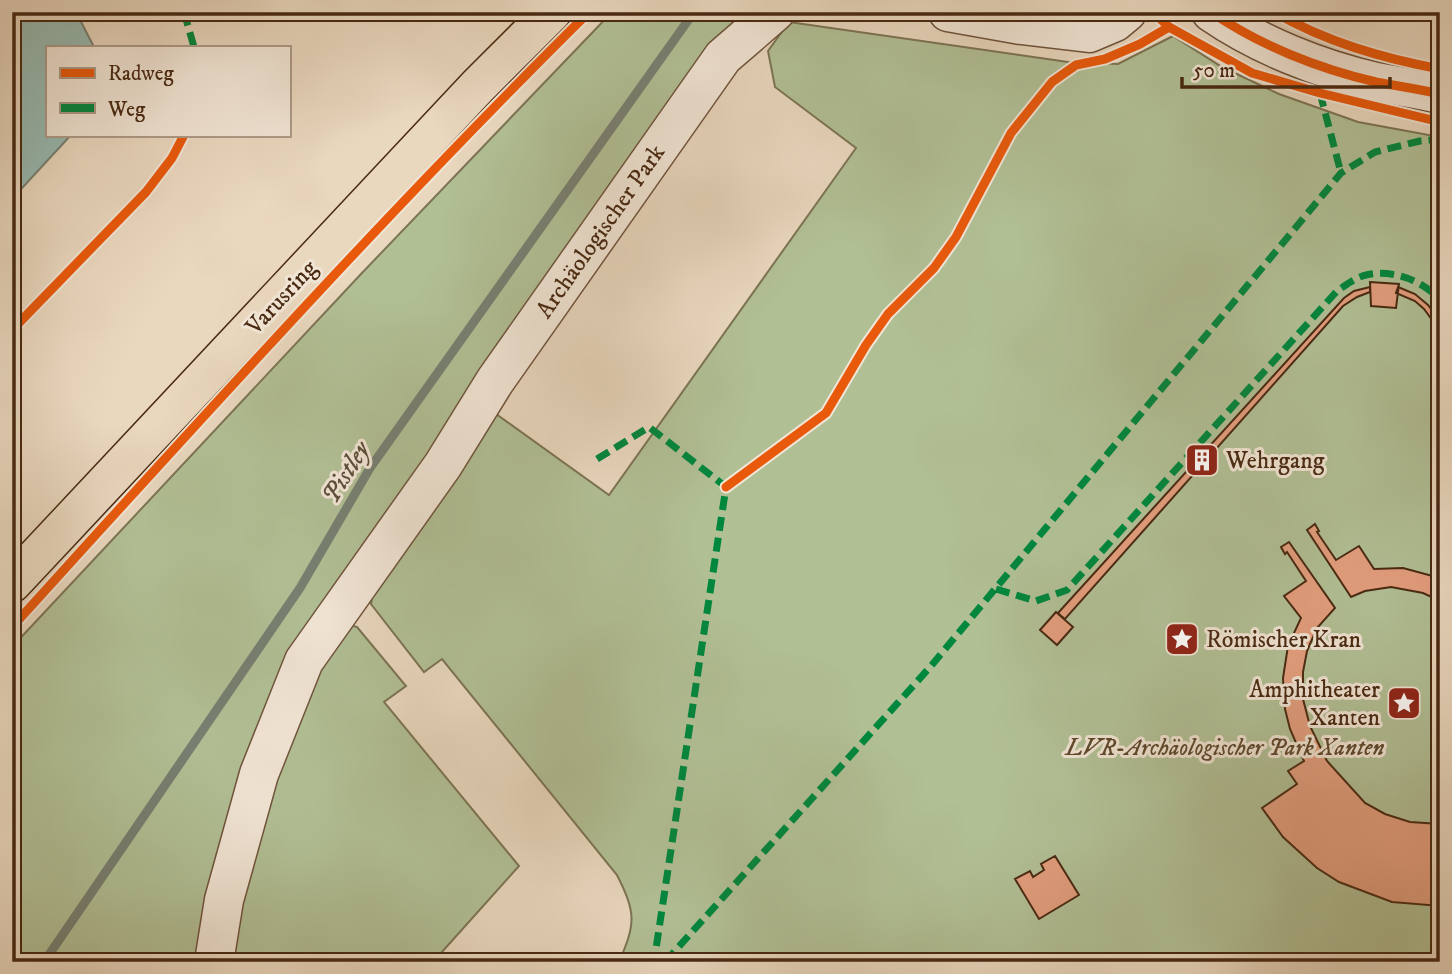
<svg xmlns="http://www.w3.org/2000/svg" width="1452" height="974" font-family="'IM FELL DW Pica',serif">
	<style>
		.green { fill: #b1bf95; stroke: #7c7454; stroke-width: 2 }
		.water { fill: #97bab2; stroke: #778072; stroke-width: 2 }
		.lines { fill: none; stroke-linecap: round; stroke-linejoin: round }
		.stream { stroke: #778072; stroke-width: 9 }
		.building { fill: #e39e7e; stroke: #482912; stroke-width: 2 }
		.minor-casing { stroke: #70543d; stroke-width: 41 }
		.major-casing { stroke: #482912; stroke-width: 41 }
		.minor { stroke: #f1e5d5; stroke-width: 38 }
		.major { stroke: #e9d7be; stroke-width: 38 }
		.quiet { stroke: #00873e; stroke-width: 7; stroke-dasharray: 14 7; stroke-linecap: butt }
		.cycleway-casing { stroke: #f1e5d5; stroke-width: 13 }
		.cycleway { stroke: #e8590c; stroke-width: 9 }
		.labels { text-anchor: middle; stroke-width: 6; stroke-linejoin: round; paint-order: stroke }
		.street-label { font-size: 24px; fill: #482912; stroke: #f1e5d5 }
		.poi-label { font-size: 24px; fill: #482912; stroke: #f1e5d5; text-anchor: start }
		.park-label { font-size: 24px; font-style: italic; fill: #5d472c; stroke: #f1e5d5 }
		.water-label { font-size: 26px; font-style: italic; fill: #5c4d3a; stroke: #f1e5d5 }
	</style>
	<rect width="100%" height="100%" fill="#e9d7be"/>
	<filter id="stains"><feTurbulence type="fractalNoise" baseFrequency=".00286" numOctaves="4"/><feColorMatrix values="0 0 0 0 .2 0 0 0 0 .09 0 0 0 0 .02 0 0 0 .5 -.17"/></filter>
	<radialGradient id="worn" r=".72"><stop offset=".6" stop-color="#630" stop-opacity="0"/><stop offset="1" stop-color="#630" stop-opacity=".3"/></radialGradient>
	<path class="green" d="M612,12H742L492,362L310,630L204,962H12V647L361,274Z
		M789,22L1068,62L1118,64L1173,36L1222,67L1279,94L1358,122L1440,137V962H619C636,923 636,913 617,875L442,659L424,672L371,604L376,571L496,414L609,495L856,148L775,87L768,51Z
		M345,624L357,627L406,686L384,702L519,866L433,962H226L259,806L309,676Z"/>
	<path class="water" d="M12,12H76L94,47H47V135H71L12,199Z"/>
	<g class="lines">
		<path class="stream" d="M44,962L300,588L370,468L694,12"/>
	</g>
	<path class="building" d="M1370,282L1399,284L1396,308L1371,306Z
		M1370,287V292L1357,297L1343,306L1065,619L1060,615L1058,613L1344,298L1354,291Z
		M1398,287L1415,294L1428,305L1440,321V331L1424,309L1415,301L1396,293Z
		M1315,524L1319,531L1317,532L1336,560L1359,546L1374,569L1403,568L1440,578V601L1423,593L1391,587L1365,591L1351,597L1307,530Z
		M1289,542L1335,608L1317,628L1307,651L1303,672V699L1310,726L1327,761L1365,803L1385,814L1410,822L1440,824V906L1392,902L1339,882L1317,868L1283,837L1262,808L1297,784L1288,771L1304,761L1290,729L1285,709L1283,678L1288,646L1301,618L1284,596L1306,581L1287,552L1285,554L1281,547Z
		M1056,612L1073,627L1057,645L1040,630Z
		M1055,856L1079,895L1039,919L1015,879L1030,871L1033,877L1044,870L1041,864Z"/>
	<g class="lines">
		<g class="minor-casing">
			<path id="minor" d="M948,12L1021,25L1089,33L1115,22L1127,12
				M1211,12C1259,45 1319,69 1376,82C1397,86 1419,89 1440,94
				M214,962L224,900L259,774L304,661L443,465L495,381L723,57L775,12"/>
		</g>
		<g class="major-casing">
			<path id="major" d="M12,583L478,86L552,12"/>
		</g>
		<use href="#minor" class="minor"/>
		<use href="#major" class="major"/>
		<path class="quiet" d="M184,12L194,47
			M1320,93L1341,173
			M597,459L649,427L726,487L654,962
			M996,589L1036,601L1067,590L1337,291C1345,286 1356,277 1366,275C1391,269 1424,280 1440,301
			M665,962L931,666L1341,173L1375,152L1420,141L1440,139"/>
		<g class="cycleway-casing">
			<path id="cycleway" d="M1153,12L1169,27L1252,73L1320,93L1440,122
				M1211,12C1259,45 1319,69 1376,82C1397,86 1419,89 1440,94
				M1274,12C1326,42 1382,58 1440,69
				M12,330L146,192L172,158L184,135
				M726,487L826,413L866,345L888,314L934,268L956,237L1011,133L1052,82L1076,65L1105,59L1140,44L1169,27
				M12,627C201,419 389,210 589,12"/>
		</g>
		<use href="#cycleway" class="cycleway"/>
	</g>
	<defs>
		<g id="building-square" transform="scale(1.75)"><rect x="-9" y="-9" width="18" height="18" rx="4" fill="#8f2418" stroke="#f1e5d5"/><path d="M-4-6H4V6H1V3H-1V6H-4ZM-2.5-4.3h1.7v1.8h-1.7ZM.8-4.3h1.7v1.8H.8ZM-2.5-1h1.7V.8h-1.7ZM.8-1h1.7V.8H.8Z" fill="#fff"/></g>
		<g id="sight-square" transform="scale(1.75)"><rect x="-9" y="-9" width="18" height="18" rx="4" fill="#8f2418" stroke="#f1e5d5"/><path d="M0-6L1.8-2.2L6-1.7L2.9 1.2L3.7 5.4L0 3.3L-3.7 5.4L-2.9 1.2L-6-1.7L-1.8-2.2Z" fill="#fff"/></g>
	</defs>
	<g fill-rule="evenodd">
		<use href="#building-square" x="1202" y="460"/>
		<use href="#sight-square" x="1182" y="639"/>
		<use href="#sight-square" x="1404" y="703"/>
	</g>
	<g class="labels">
		<g class="street-label">
			<text transform="translate(600 231) rotate(-55)" y="8">Archäologischer Park</text>
			<text transform="translate(281 297) rotate(-47)" y="8">Varusring</text>
		</g>
		<g class="poi-label">
			<text x="1226" y="468">Wehrgang</text>
			<text x="1206" y="647">Römischer Kran</text>
			<text x="1380" y="697" text-anchor="end">Amphitheater<tspan x="1380" dy="28">Xanten</tspan></text>
		</g>
		<g class="park-label">
			<text x="1225" y="755">LVR-Archäologischer Park Xanten</text>
		</g>
		<g class="water-label">
			<text transform="translate(345 472) rotate(-58)" y="9">Pistley</text>
		</g>
	</g>
	<rect width="1452" height="974" fill="none" stroke="#e9d7be" stroke-width="42"/>
	<rect x="14" y="14" width="1424" height="946" fill="none" stroke="#482912" stroke-width="3.5"/>
	<rect x="21" y="21" width="1410" height="932" fill="none" stroke="#482912" stroke-width="2"/>
	<rect x="46" y="46" width="245" height="91" fill="#f1e5d5" stroke="#ad9a87" stroke-width="2"/>
	<rect x="60" y="68" width="35" height="10" fill="#e8590c" stroke="#ad9a87" stroke-width="2"/>
	<text x="108" y="80" font-size="21" fill="#482912">Radweg</text>
	<rect x="60" y="103" width="35" height="10" fill="#00873e" stroke="#ad9a87" stroke-width="2"/>
	<text x="108" y="116" font-size="21" fill="#482912">Weg</text>
	<path d="M1182 77v10h208v-10" fill="none" stroke="#482912" stroke-width="3.5"/>
	<text x="1193" y="77" font-size="21" fill="#482912" stroke="#f1e5d5" stroke-width="5" paint-order="stroke">50 m</text>
	<rect width="100%" height="100%" filter="url(#stains)"/>
	<rect width="100%" height="100%" fill="url(#worn)"/>
</svg>
